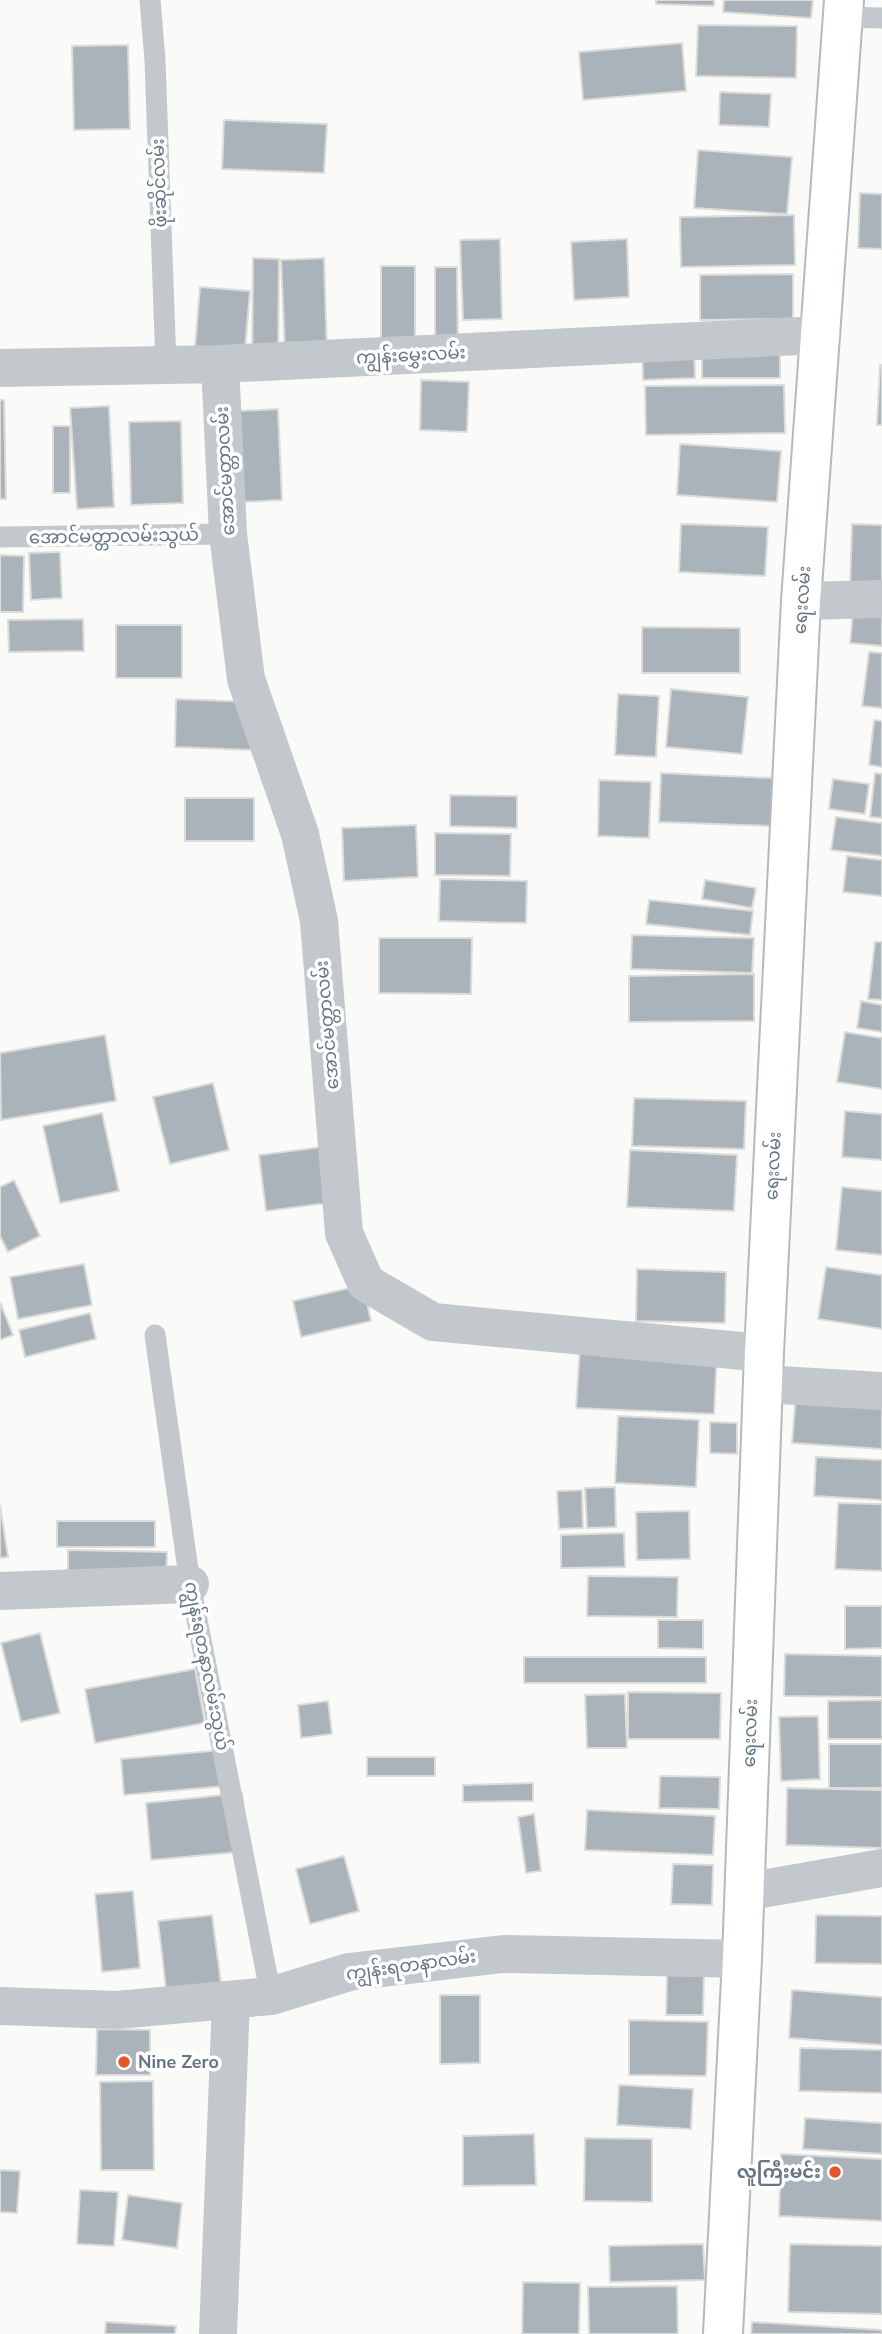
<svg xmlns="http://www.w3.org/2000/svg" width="882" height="2334" font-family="'Nunito Sans','Noto Sans Myanmar',sans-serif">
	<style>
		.building { fill: #aab3b9; stroke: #dcdcda; stroke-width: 2 }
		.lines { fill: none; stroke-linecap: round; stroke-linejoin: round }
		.secondary-casing { stroke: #b3babf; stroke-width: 42 }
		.lane { stroke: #c3c8cc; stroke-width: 21 }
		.street { stroke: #c3c8cc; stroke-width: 38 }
		.secondary { stroke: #fff; stroke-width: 38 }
		.poi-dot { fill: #e4572e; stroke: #fff; stroke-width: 2.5 }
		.labels { text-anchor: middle; stroke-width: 7; stroke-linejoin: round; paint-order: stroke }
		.street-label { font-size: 18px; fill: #657683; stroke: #fff }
		.poi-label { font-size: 18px; font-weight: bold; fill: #657683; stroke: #fff; text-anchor: start }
	</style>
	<rect width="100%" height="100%" fill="#fafaf8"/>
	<path class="building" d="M656,0H714V6L656,4Z
		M724,0H813L811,18L723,12Z
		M698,25L797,26L796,78L696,76Z
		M682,43L686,91L583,100L579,52Z
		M128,45L130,129L74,130L72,46Z
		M720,92L771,94L769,127L719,125Z
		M224,120L327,124L324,173L222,169Z
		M698,150L792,157L787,214L694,208Z
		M860,193L882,194V249L858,248Z
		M794,215L795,265L681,267L680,217Z
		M500,239L502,319L463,320L460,240Z
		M627,239L629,297L574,300L571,242Z
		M253,258L279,259L278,374H252Z
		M324,258L327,351L285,352L281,260Z
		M381,266H415V346H381Z
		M435,267H457L458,352H435Z
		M793,274V319L700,320V275Z
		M200,287L250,291L245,350L195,347Z
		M694,334L695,378L643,380L642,336Z
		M702,334H780V378H702Z
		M880,365H882V425H877Z
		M421,380L469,382L467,432L420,430Z
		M784,385L785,433L646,435L645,386Z
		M0,400H4L6,499H0Z
		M109,406L114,507L77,509L70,408Z
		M278,409L282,500L242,502L238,411Z
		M181,421L183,503L131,505L129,422Z
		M53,426H70V493H53Z
		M680,444L781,451L777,502L677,495Z
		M681,524L768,527L765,576L679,572Z
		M852,524L882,525V586L850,585Z
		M60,552L62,598L31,600L29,553Z
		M0,555L24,556L23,612H0Z
		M853,612L882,615V646L850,643Z
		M83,619L84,651L9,652L8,620Z
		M116,625H182V678H116Z
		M642,627L740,628V673H642Z
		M869,652L882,653V708L862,706Z
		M671,689L748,697L742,754L666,747Z
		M618,694L659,696L656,757L615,755Z
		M176,699L254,702L252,750L175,747Z
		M874,720L882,721V767L869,765Z
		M661,773L772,778L771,826L659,822Z
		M875,773L882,774V818L870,817Z
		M833,779L869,784L865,814L829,809Z
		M599,780L651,782L649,838L598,836Z
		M450,795L517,796V828L450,826Z
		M185,798H254V841H185Z
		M836,817L882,823V856L831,850Z
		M416,825L418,877L344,881L342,828Z
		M435,833L511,834L510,876L435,875Z
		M847,856L882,860V896L843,892Z
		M440,879L527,881L526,923L439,921Z
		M705,880L756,888L752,908L702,899Z
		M649,900L753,911L750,935L646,924Z
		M632,935L754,938L752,973L631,969Z
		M379,938H472L471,994L379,993Z
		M875,942H882V1000L868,999Z
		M754,974V1021L629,1022V976Z
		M861,1001L882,1005V1032L857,1028Z
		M845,1032L882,1038V1089L837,1082Z
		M105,1035L116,1101L1,1120L0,1053Z
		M213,1083L229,1150L170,1164L153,1097Z
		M634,1098L746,1101L744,1149L632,1146Z
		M845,1111L882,1114V1160L842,1157Z
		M102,1113L119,1191L60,1203L43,1126Z
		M345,1144L352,1200L266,1211L259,1155Z
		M630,1150L737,1155L734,1211L627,1207Z
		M14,1180L40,1236L8,1252L0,1236V1187Z
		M842,1187L882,1191V1255L836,1250Z
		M84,1264L92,1305L18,1319L10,1277Z
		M826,1267L882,1275V1329L818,1319Z
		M637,1269L726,1272L725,1323L636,1321Z
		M363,1285L371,1321L301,1337L293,1301Z
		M0,1302L13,1335L0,1340Z
		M90,1313L96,1339L25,1357L19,1330Z
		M580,1347L717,1354L714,1414L576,1408Z
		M796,1393L882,1399V1449L792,1443Z
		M618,1416L699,1420L696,1487L615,1483Z
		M710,1422L737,1423V1454L710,1453Z
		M816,1457L882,1460V1500L814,1496Z
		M615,1487L616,1527L587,1528L585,1488Z
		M582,1490L583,1528L559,1529L557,1491Z
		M838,1503L882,1504V1571L835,1569Z
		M0,1505L8,1557L0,1558Z
		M689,1511L690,1559L637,1560L636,1512Z
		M57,1521H155V1547H57Z
		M624,1533L625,1567L561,1568V1535Z
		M68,1550L167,1552L166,1589L68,1588Z
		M588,1576L678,1577L677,1617L587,1616Z
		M845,1606H882V1648L845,1649Z
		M658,1620H703V1649L658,1648Z
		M40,1633L60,1713L21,1722L1,1643Z
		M785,1654L882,1656V1697L784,1696Z
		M524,1657H706V1683H524Z
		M195,1669L205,1723L95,1743L85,1689Z
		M628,1692L721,1693L720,1739H628Z
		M625,1694L627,1748H587L585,1695Z
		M882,1700V1739H828V1701Z
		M328,1701L332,1734L301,1738L298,1705Z
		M818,1716L820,1779L781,1781L779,1717Z
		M829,1744H882V1788H829Z
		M222,1750L225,1786L124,1795L121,1759Z
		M367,1757H435V1776H367Z
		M660,1776L720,1777L719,1809L659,1808Z
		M533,1783V1801L463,1802V1785Z
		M787,1788L882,1790V1848L786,1845Z
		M242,1793L249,1851L151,1860L146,1803Z
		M587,1810L715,1816L713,1855L585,1850Z
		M534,1814L541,1871L526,1873L518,1817Z
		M344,1856L359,1911L310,1924L296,1869Z
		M673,1864L713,1865L712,1905L671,1904Z
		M133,1891L140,1968L102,1972L95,1894Z
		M212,1915L221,1983L166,1989L158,1921Z
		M816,1915L882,1916V1964L815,1963Z
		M667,1974L704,1975L703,2015H666Z
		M792,1990L882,1997V2045L789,2038Z
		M440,1995H480V2063L440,2064Z
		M629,2020L708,2022L706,2076L629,2075Z
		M97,2029L150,2030V2075H96Z
		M800,2048L882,2050V2093L799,2091Z
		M153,2081L154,2170H101L100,2082Z
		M619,2085L693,2089L691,2129L617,2125Z
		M805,2118L882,2123V2154L803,2149Z
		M534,2134L536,2185L463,2186V2136Z
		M585,2138L652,2139V2202L584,2201Z
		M781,2154L882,2159V2221L779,2216Z
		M0,2170L20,2171L17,2213L0,2212Z
		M80,2190L118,2192L114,2246L77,2244Z
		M128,2195L182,2203L177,2248L122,2240Z
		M703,2244L705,2280L610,2282L609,2246Z
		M790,2244L882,2246V2314L788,2312Z
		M523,2282L580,2283L579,2334H522Z
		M677,2286L678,2334H589L588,2287Z
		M106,2322L176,2326L175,2334H105Z
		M752,2322L882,2330V2334H751Z"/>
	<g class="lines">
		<g class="secondary-casing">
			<path id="secondary" d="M723,2334L742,1959L764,1353L801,601L844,0"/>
		</g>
		<path class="lane" d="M150,0L155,60L166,366
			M843,17L882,18
			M0,537L228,534
			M155,1335L190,1584L271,1996"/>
		<path class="street" d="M220,364L228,534L246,679L300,834L319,921L344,1233L366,1283L433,1322L764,1353
			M0,368L220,364L821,335
			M801,601L882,599
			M763,1384L882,1391
			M0,1591L190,1584
			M745,1892L882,1868
			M0,2006L117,2010L271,1996L349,1972L503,1954L742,1959
			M218,2334L231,2000"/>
		<use href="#secondary" class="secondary"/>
	</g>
	<g class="poi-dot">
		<circle cx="124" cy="2062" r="7"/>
		<circle cx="835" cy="2172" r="7"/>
	</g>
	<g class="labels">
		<g class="street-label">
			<text transform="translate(159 183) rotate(-92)" y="6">ဖိုးဆိုင်လမ်း</text>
			<text transform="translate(411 355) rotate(-3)" y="6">ကျွန်းမွှေးလမ်း</text>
			<text transform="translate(225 471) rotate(-93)" y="6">အောင်မတ္တာလမ်း</text>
			<text transform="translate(114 536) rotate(-1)" y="6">အောင်မတ္တာလမ်းသွယ်</text>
			<text transform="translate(802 600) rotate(-86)" y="6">ရေးလမ်း</text>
			<text transform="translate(327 1025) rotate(-95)" y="6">အောင်မတ္တာလမ်း</text>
			<text transform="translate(773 1166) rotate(-87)" y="6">ရေးလမ်း</text>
			<text transform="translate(207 1666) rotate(79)" y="6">ကျွန်းရတနာလမ်းသွယ်</text>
			<text transform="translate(750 1733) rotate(-88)" y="6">ရေးလမ်း</text>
			<text transform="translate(411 1965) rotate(-8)" y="6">ကျွန်းရတနာလမ်း</text>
		</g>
		<g class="poi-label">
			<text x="138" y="2068">Nine Zero</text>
			<text x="821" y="2178" text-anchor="end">လူကြီးမင်း</text>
		</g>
	</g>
</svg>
